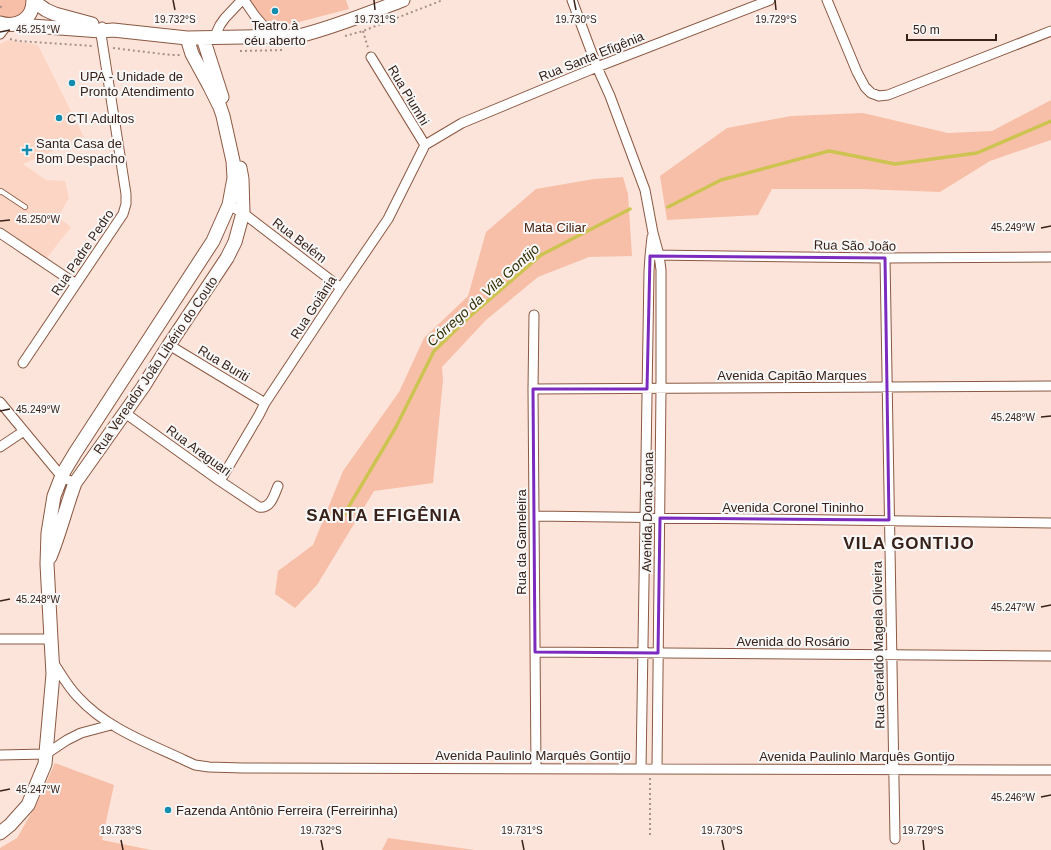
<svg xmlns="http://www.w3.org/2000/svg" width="1051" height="850" font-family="Arial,sans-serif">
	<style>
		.built { fill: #fdd5c4 }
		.green { fill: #f7bfa8 }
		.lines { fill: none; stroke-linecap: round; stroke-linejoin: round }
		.stream { stroke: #cdc351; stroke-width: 3.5 }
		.lane-casing { stroke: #8b5943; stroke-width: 6 }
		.street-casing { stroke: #8b5943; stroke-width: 11 }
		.secondary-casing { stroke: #8b5943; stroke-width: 15 }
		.path { stroke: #a89187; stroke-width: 2; stroke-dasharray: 2 3; stroke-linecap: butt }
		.lane { stroke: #fff; stroke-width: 4.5 }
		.street { stroke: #fff; stroke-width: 9 }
		.secondary { stroke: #fff; stroke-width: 13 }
		.marked { fill: none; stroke: #7b2cbf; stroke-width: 3; stroke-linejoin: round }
		.ticks { fill: none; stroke: #372118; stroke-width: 1.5 }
		.poi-dot { fill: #138cae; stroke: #f7f7f7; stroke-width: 1.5 }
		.labels { text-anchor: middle; stroke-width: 4; stroke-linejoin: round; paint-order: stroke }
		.poi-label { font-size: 13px; fill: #372118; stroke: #f7f7f7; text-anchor: start }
		.street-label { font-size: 13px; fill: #372118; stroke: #f7f7f7 }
		.park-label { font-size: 13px; fill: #431d0a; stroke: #f7f7f7 }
		.water-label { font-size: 14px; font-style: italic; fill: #332e00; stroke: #f7f7f7 }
		.district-label { font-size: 17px; font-weight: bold; letter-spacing: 1px; fill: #372118; stroke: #f7f7f7 }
		.ticks-label { font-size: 10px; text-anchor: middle; fill: #372118; stroke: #f7f7f7; stroke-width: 4; stroke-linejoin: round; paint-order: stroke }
	</style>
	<rect width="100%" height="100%" fill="#fce4da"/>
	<path class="built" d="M8,40L38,45L84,137L23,164L46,180L65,181L69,198L58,217L71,227L46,259L0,226V44Z"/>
	<path class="green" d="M0,0H30L20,19H0Z
		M250,0H346L349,9L272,29L254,10Z
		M1051,100V140L990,161L940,192L861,189H772L758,215L667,220L660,176L727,128L791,116L863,113L948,133L992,131Z
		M623,177L628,194L632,256L589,257L538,277L486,320L442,367L443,380L433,483L374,491L317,585L295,608L275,594L278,571L313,545L343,471L399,392L424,338L468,296L486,232L536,189L594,179Z
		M55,763L114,785L102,840L151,850H0V848L17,838L36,805Z
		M388,838L475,850H382Z"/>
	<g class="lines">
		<path class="stream" d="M668,207L721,180L829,151L895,164L977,153L1051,121
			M342,518L396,427L434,351L468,318L541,255L630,209"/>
		<g class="lane-casing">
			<path id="lane" d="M0,192L1,191L25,207"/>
		</g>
		<g class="street-casing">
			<path id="street" d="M244,0L255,16L273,37
				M572,0L597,67L610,96L645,190L653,233L659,255L661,270V389L657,769
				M827,0L857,72L865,87L871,93L879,96L888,95L1051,31
				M0,34L7,25
				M214,38L220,25L225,18L242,0
				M371,57L425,145
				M425,145L462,123L597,67L770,0
				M229,205L243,213L341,288
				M0,233L76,284
				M653,255L885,258L1051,257
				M885,258L895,839
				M534,315L533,389L536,768
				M169,345L265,403
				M23,363L123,214L126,204V194L103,47L101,34L102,27
				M533,389L1051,386
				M0,402L62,477L75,483
				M125,413L220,481L259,507C271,509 274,495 278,486
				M0,447L24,431
				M220,481L259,415L265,403L341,288L388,219L425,145
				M534,516L1051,523
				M0,639H51
				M535,652L1051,656
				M53,662C61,674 68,687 78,697C106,728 148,743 184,760L195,765L209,767L243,768L1051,770
				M0,755L46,754L67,740L81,733L111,725
				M641,769L649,271L650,256L652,237"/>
		</g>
		<g class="secondary-casing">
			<path id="secondary" d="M33,1L46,10L55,14L92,24
				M0,23C18,28 33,19 33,0
				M15,24L32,26L101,31L113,30L187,38L299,36C335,27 369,13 403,0
				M203,38L222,97
				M50,557C60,533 66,507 75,483L143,387L169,345L227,258L235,242L243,213L242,179L240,168
				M0,833L10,825L28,805L45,764L53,674L51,639L47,564L48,533L54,496L63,473L75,453L213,241L229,205L234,178L233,161L223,116L220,107L210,87L192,54L187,38"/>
		</g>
		<path class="path" d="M0,7L5,6
			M363,31L368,48
			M345,36L363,31L443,0
			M10,39L18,41L93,46
			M113,48L171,55H180
			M240,51L284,50
			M650,778V836"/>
		<use href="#lane" class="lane"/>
		<use href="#street" class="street"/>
		<use href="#secondary" class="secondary"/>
	</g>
	<path class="marked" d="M650,256L885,258L889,520L660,518L658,653L535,652L533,389H647Z"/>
	<path class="ticks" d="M173,0L175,10M374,0L375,10M574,0L576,10M775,0L776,10M0,32L10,30M0,221L10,220M1041,228L1051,226M0,411L10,409M1041,417L1051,416M0,601L10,599M1041,607L1051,605M0,791L10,789M1041,797L1051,795M121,840L123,850M321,840L323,850M522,840L524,850M722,840L724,850M923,840L924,850"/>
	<g class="poi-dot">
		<circle cx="275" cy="11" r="4"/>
		<circle cx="72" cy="83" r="4"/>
		<circle cx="59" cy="118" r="4"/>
		<path d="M25 144h4v4h4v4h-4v4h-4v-4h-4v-4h4z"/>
		<circle cx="168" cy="810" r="4"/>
	</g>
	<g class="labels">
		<g class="poi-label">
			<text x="275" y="30" text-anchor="middle">Teatro à<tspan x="275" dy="15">céu aberto</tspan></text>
			<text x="80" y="81">UPA - Unidade de<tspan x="80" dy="15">Pronto Atendimento</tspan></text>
			<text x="67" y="123">CTI Adultos</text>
			<text x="36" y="148">Santa Casa de<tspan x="36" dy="15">Bom Despacho</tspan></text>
			<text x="176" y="815">Fazenda Antônio Ferreira (Ferreirinha)</text>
		</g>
		<g class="street-label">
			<text transform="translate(591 56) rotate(-22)" y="5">Rua Santa Efigênia</text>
			<text transform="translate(409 95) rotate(59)" y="5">Rua Piumhi</text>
			<text transform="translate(300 240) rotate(38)" y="5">Rua Belém</text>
			<text transform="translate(855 245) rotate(1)" y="5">Rua São João</text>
			<text transform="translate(82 252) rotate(-56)" y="5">Rua Padre Pedro</text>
			<text transform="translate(313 307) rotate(-57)" y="5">Rua Goiânia</text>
			<text transform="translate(224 363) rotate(31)" y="5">Rua Buriti</text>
			<text transform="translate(155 365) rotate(-56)" y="5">Rua Vereador João Libério do Couto</text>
			<text x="792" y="380">Avenida Capitão Marques</text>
			<text transform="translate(199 450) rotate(36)" y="5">Rua Araguari</text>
			<text x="793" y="512">Avenida Coronel Tininho</text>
			<text transform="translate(647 512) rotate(-89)" y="5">Avenida Dona Joana</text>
			<text transform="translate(521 542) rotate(-90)" y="5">Rua da Gameleira</text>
			<text x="793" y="646">Avenida do Rosário</text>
			<text transform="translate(878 645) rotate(-91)" y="5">Rua Geraldo Magela Oliveira</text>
			<text x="533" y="760">Avenida Paulinlo Marquês Gontijo</text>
			<text x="857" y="761">Avenida Paulinlo Marquês Gontijo</text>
		</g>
		<g class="park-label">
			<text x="555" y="232">Mata Ciliar</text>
		</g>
		<g class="water-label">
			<text transform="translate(483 295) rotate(-42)" y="5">Córrego da Vila Gontijo</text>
		</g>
		<g class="district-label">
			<text x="384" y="521">SANTA EFIGÊNIA</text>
			<text x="909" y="549">VILA GONTIJO</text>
		</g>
	</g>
	<g class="ticks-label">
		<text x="175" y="23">19.732°S</text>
		<text x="375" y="23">19.731°S</text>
		<text x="576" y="23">19.730°S</text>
		<text x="776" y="23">19.729°S</text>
		<text x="38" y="33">45.251°W</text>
		<text x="38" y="223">45.250°W</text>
		<text x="1013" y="231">45.249°W</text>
		<text x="38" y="413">45.249°W</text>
		<text x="1013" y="421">45.248°W</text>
		<text x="38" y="603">45.248°W</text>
		<text x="1013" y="611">45.247°W</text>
		<text x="38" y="793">45.247°W</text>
		<text x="1013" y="801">45.246°W</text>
		<text x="121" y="834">19.733°S</text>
		<text x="321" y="834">19.732°S</text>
		<text x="522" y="834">19.731°S</text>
		<text x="722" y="834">19.730°S</text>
		<text x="923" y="834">19.729°S</text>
	</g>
	<path d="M907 34v6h89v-6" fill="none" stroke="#372118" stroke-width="2"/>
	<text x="913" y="34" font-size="12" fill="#372118" stroke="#f7f7f7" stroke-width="3" paint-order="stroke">50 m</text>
</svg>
